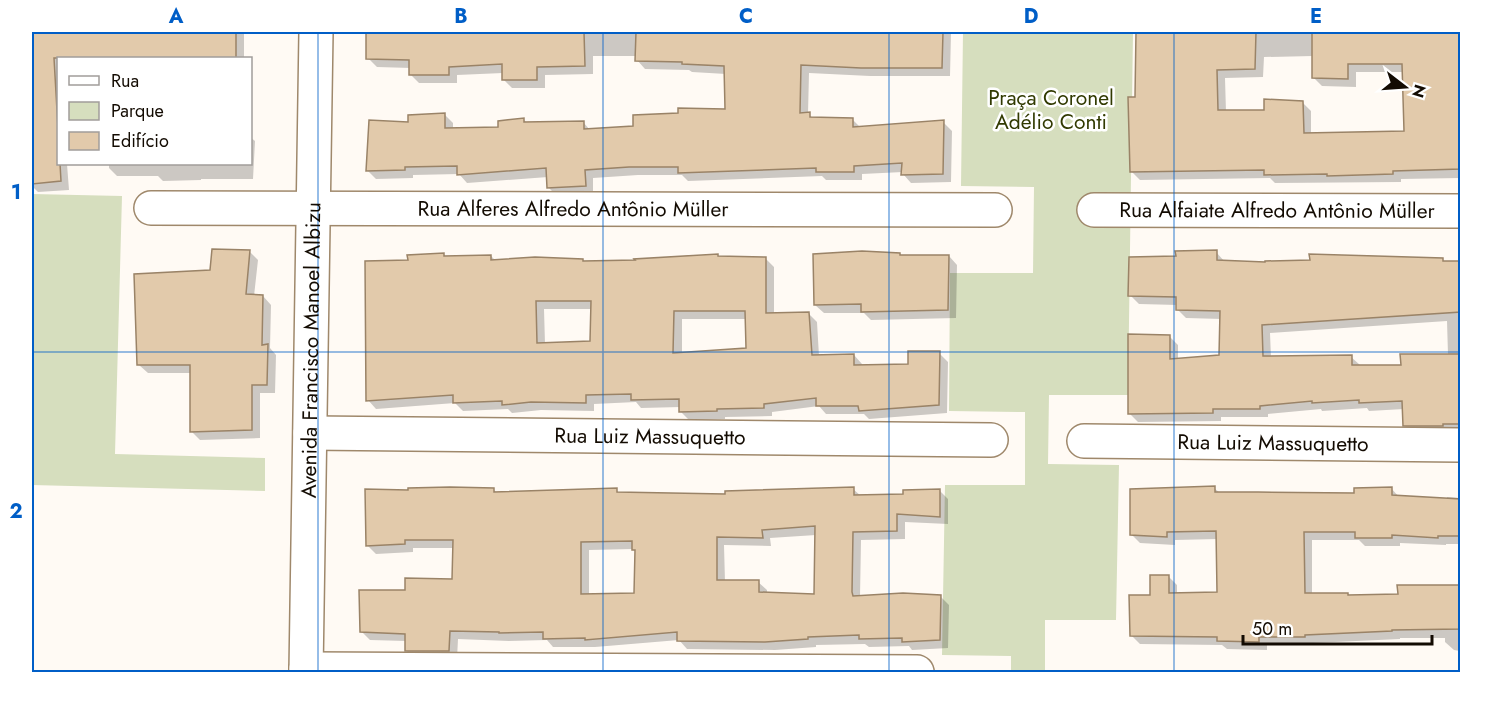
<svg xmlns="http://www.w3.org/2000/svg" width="1492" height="704" font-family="Jost,sans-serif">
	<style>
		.green { fill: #d6debe }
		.shadow { fill: #0003; fill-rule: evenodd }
		.building { fill: #e2caab; stroke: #9a8367; stroke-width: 1.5; fill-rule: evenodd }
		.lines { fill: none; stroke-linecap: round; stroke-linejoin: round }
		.minor-casing { stroke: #9f886b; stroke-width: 36 }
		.minor { stroke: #fff; stroke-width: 33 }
		.grid { fill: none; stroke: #005ec7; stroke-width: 1.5; stroke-opacity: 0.55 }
		.labels { text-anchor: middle; stroke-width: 5; stroke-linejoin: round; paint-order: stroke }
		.park-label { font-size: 21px; fill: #313a01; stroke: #fff }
		.street-label { font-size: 21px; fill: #130b02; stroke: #fff }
		.neatline { fill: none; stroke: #005ec7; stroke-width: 2 }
		.grid-label { font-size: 20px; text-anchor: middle; font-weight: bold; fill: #005ec7 }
	</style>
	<rect width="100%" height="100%" fill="#fffaf4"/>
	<path class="green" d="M963,32H1133L1128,395H1049L1048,464L1119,465L1116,620H1045V672H1011V656L942,655L945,485H1025V412L949,411L950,273H1033L1034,187L961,186Z
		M32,194L122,196L115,454L265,458V491L32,485Z"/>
	<path class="shadow" d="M32,32H244V58H58V164H67L69,190L38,192L32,186Z
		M367,32H951L950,76H870L809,73L808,114L813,118L852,119L861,128L943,122L952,131L951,182L911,183L903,174V172L862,174V180H826L822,176L688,181L682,175H638L593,178V194L557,196L548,187V177L467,183L459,174L413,175V178L376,179L367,170L410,123L445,115L453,123V129L499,128L523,119L527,123L583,122L590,130L635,128L726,111V74L692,72L689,70L645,69L637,60V56H593V74L545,75V88H512L503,79V73L457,75V83H419L411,75V68L377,67L368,58Z
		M1137,32H1460V178L1401,179V182L1275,183L1270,178L1140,180L1131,171L1137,98ZM1313,56V77L1322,86L1356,87V72H1404L1405,132L1311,134V111L1302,102L1265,112H1226L1225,78L1263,77L1264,57Z
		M250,137L255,141L253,179H201V180L163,181L158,176H117L109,168V164H250Z
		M249,251L258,260L254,296H263L271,305L270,348L276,355L275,393H260V438L200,440L192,432V373H148L139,365L212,272Z
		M1216,252L1225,262L1267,264L1442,260L1445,263H1460V432L1413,434L1404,425V409L1369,411L1367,408L1322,411L1321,409L1268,414V417H1221V421L1138,422L1130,414L1169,336L1178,345V360L1220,357L1222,319L1186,318L1178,310V305L1139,304L1130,295L1177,258ZM1447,321L1448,355L1402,366L1360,365L1351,357L1271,358L1270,333Z
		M899,254L902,256H949L957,265L956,318L871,320L864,313H824L815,305Z
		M444,255L446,257L491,256L496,261L584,263L636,262L718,256L720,258H765L774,267V315L809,314L817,322L819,356L854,355L862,364V366L909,365L939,353L948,362L947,413L869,419L864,414H826L819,406L772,412V416L725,417V419L689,420L681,412V407L641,408L636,402L594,404V411L541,410L512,413L508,409L463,411L455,403L376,409L368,400L409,261ZM544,309H592V343L545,344ZM682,319H747L748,350L682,354Z
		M1214,488L1220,493L1355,494L1391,488L1399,497L1447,500V497L1460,498V544H1446V545L1400,543V546H1365L1359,540H1312V595L1348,594L1350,597L1399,595L1460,588V651L1454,650L1445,642V638H1400V639L1313,643V645H1267V650L1227,649L1222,645L1140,644L1131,635L1151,597L1168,576L1177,585V594H1218V539L1175,540V545L1140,543L1132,535Z
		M493,489L497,493L616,490L620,494L727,495L853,489L861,496L904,495L939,490L948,499V524L905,522V539L861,540L860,597L940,596L949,605L948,648L912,650L909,646L869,647L865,644L816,645V647L775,650L687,649L679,640L595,647H553L547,640L509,641L458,639L457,659H415L406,650V641L370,640L361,631L406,591L454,580V548H413V552L376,554L367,545ZM816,535L815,596L767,594V590L758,582H725L724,545L771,546L770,538ZM633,549L637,553L635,595L589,596V550Z"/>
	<path class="building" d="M32,32H236V58H54L61,181L32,184Z
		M366,32H584L585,66L537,67V80H502V64L449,67V75H409V60L366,59Z
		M636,32H943L942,68H861L801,65L800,113L810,112V117L853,118V127L944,120L943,174L901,175L902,163L854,166V172H816V168L678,173V167H629L585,170L586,186L547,188L546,168L457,175V166L405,167V170L366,171L369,120L408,122V115L445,113V128L498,127V121L524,118V122L584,121V129L633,126V115L678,113V108L725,109L724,66L682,64V62L635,61Z
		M1136,32H1256L1255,69L1217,70L1218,110H1264V99L1303,101L1304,133L1404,131L1402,64H1348V79L1312,78V32H1461V169L1393,171V174L1327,176V174L1264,175V170L1130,172L1128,97H1135Z
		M212,249L250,250L246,294L263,295L262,345L268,344L267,385H252V430L190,432V365H137L134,274L210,270Z
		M1217,250V260L1265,262V261L1310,260L1309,254L1443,258V261H1461V312L1262,325L1263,356L1352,355V365H1401L1400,354H1461V424H1443V426H1403L1402,401L1359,403V400L1312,403V401L1260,406V409H1213V413L1128,414V334L1170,335V359L1219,355L1220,311L1176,310V297L1128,296L1129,257L1176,256L1175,251Z
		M862,251L900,253V255H949L948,310L861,312V304L814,305L813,254Z
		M444,253V256L491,255V260L535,257L583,259V261L635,260L634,259L718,254V256L766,257V313L809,312L812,355L854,354V365L908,364V351H940L939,405L859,411L858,406H816V398L764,404V408L717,409V411L679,412V399L631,400V394L586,395V403L531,402L502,405V401L453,403V395L366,401L365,261L408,260L407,255ZM536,301H591L590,341L537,343ZM674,311H745L746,348L673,353Z
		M1215,486V492H1258L1354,493V488L1392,487V495L1461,499V536H1438V538L1392,535V538H1355V532H1304L1305,593H1348V595L1398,594L1397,585H1461V629L1392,630V631L1305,635V637H1259V642L1217,641V637L1130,636L1129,595H1150V575H1169V593L1217,592L1216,531L1167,532V537L1130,535V489Z
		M450,487L494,488V492L617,488V492L725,494V491L854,487V495L903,494V490L940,489V517L897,514V531L853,532L852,592L853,596L903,593L941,595L940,640L902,642V638L859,639V635L808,637V639L765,642L677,641V632L585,640V638L543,639V632L499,633V632L450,631L449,651H405V634L360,632L359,590H405V578L452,579L453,540H405V544L366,546L365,489L408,490V488ZM815,526L814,594L759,592V580H717V537L763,538L762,530ZM632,541V550H635L634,593L581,594V542Z"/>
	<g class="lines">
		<g class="minor-casing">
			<g id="minor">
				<path id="s1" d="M151,208L995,210"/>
				<path id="s2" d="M1094,210L1460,211"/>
				<path id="s3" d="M310,433L991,440"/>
				<path id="s4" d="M1084,441L1460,445"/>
				<path d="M306,669L917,672"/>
				<path id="s5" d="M306,672L316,32"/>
			</g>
		</g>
		<use href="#minor" class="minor"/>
	</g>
	<path class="grid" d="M318,32V672M603,32V672M889,32V672M1174,32V672M32,352H1460"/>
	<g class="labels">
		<g class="park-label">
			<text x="1051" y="105">Praça Coronel<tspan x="1051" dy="24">Adélio Conti</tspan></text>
		</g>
		<g class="street-label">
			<text dy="7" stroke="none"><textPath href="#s1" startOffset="422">Rua Alferes Alfredo Antônio Müller</textPath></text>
			<text dy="7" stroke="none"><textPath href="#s2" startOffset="183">Rua Alfaiate Alfredo Antônio Müller</textPath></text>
			<text dy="7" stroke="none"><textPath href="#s5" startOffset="322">Avenida Francisco Manoel Albizu</textPath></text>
			<text dy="7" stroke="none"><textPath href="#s3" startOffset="340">Rua Luiz Massuquetto</textPath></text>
			<text dy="7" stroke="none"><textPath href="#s4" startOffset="189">Rua Luiz Massuquetto</textPath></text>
		</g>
	</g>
	<rect width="1492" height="704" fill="none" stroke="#ffffff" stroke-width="66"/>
	<rect x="57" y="57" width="195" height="108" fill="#ffffff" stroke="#a19d9a" stroke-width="1.5"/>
	<rect x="69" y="76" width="30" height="9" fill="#ffffff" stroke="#a19d9a" stroke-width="1.5"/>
	<text x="111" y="87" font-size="18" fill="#130b02">Rua</text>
	<rect x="69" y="102" width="30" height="18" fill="#d6debe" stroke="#a19d9a" stroke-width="1.5"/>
	<text x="111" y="117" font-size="18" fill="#130b02">Parque</text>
	<rect x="69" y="132" width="30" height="18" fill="#e2caab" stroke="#a19d9a" stroke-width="1.5"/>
	<text x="111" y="147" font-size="18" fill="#130b02">Edifício</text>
	<g transform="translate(1405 87) rotate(107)" stroke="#ffffff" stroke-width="4.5" paint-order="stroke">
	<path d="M0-4.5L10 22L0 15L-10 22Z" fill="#130b02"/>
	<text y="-9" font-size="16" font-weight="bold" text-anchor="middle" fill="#130b02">N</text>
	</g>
	<path d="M1243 635v9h189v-9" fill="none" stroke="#130b02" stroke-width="3"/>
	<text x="1252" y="635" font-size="18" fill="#130b02" stroke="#ffffff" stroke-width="4.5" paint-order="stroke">50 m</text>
	<rect x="33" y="33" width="1426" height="638" class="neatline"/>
	<g class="grid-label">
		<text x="176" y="23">A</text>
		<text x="461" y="23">B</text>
		<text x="746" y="23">C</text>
		<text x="1031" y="23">D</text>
		<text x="1316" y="23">E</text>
		<text x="16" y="199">1</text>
		<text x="16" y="518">2</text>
	</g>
</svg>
